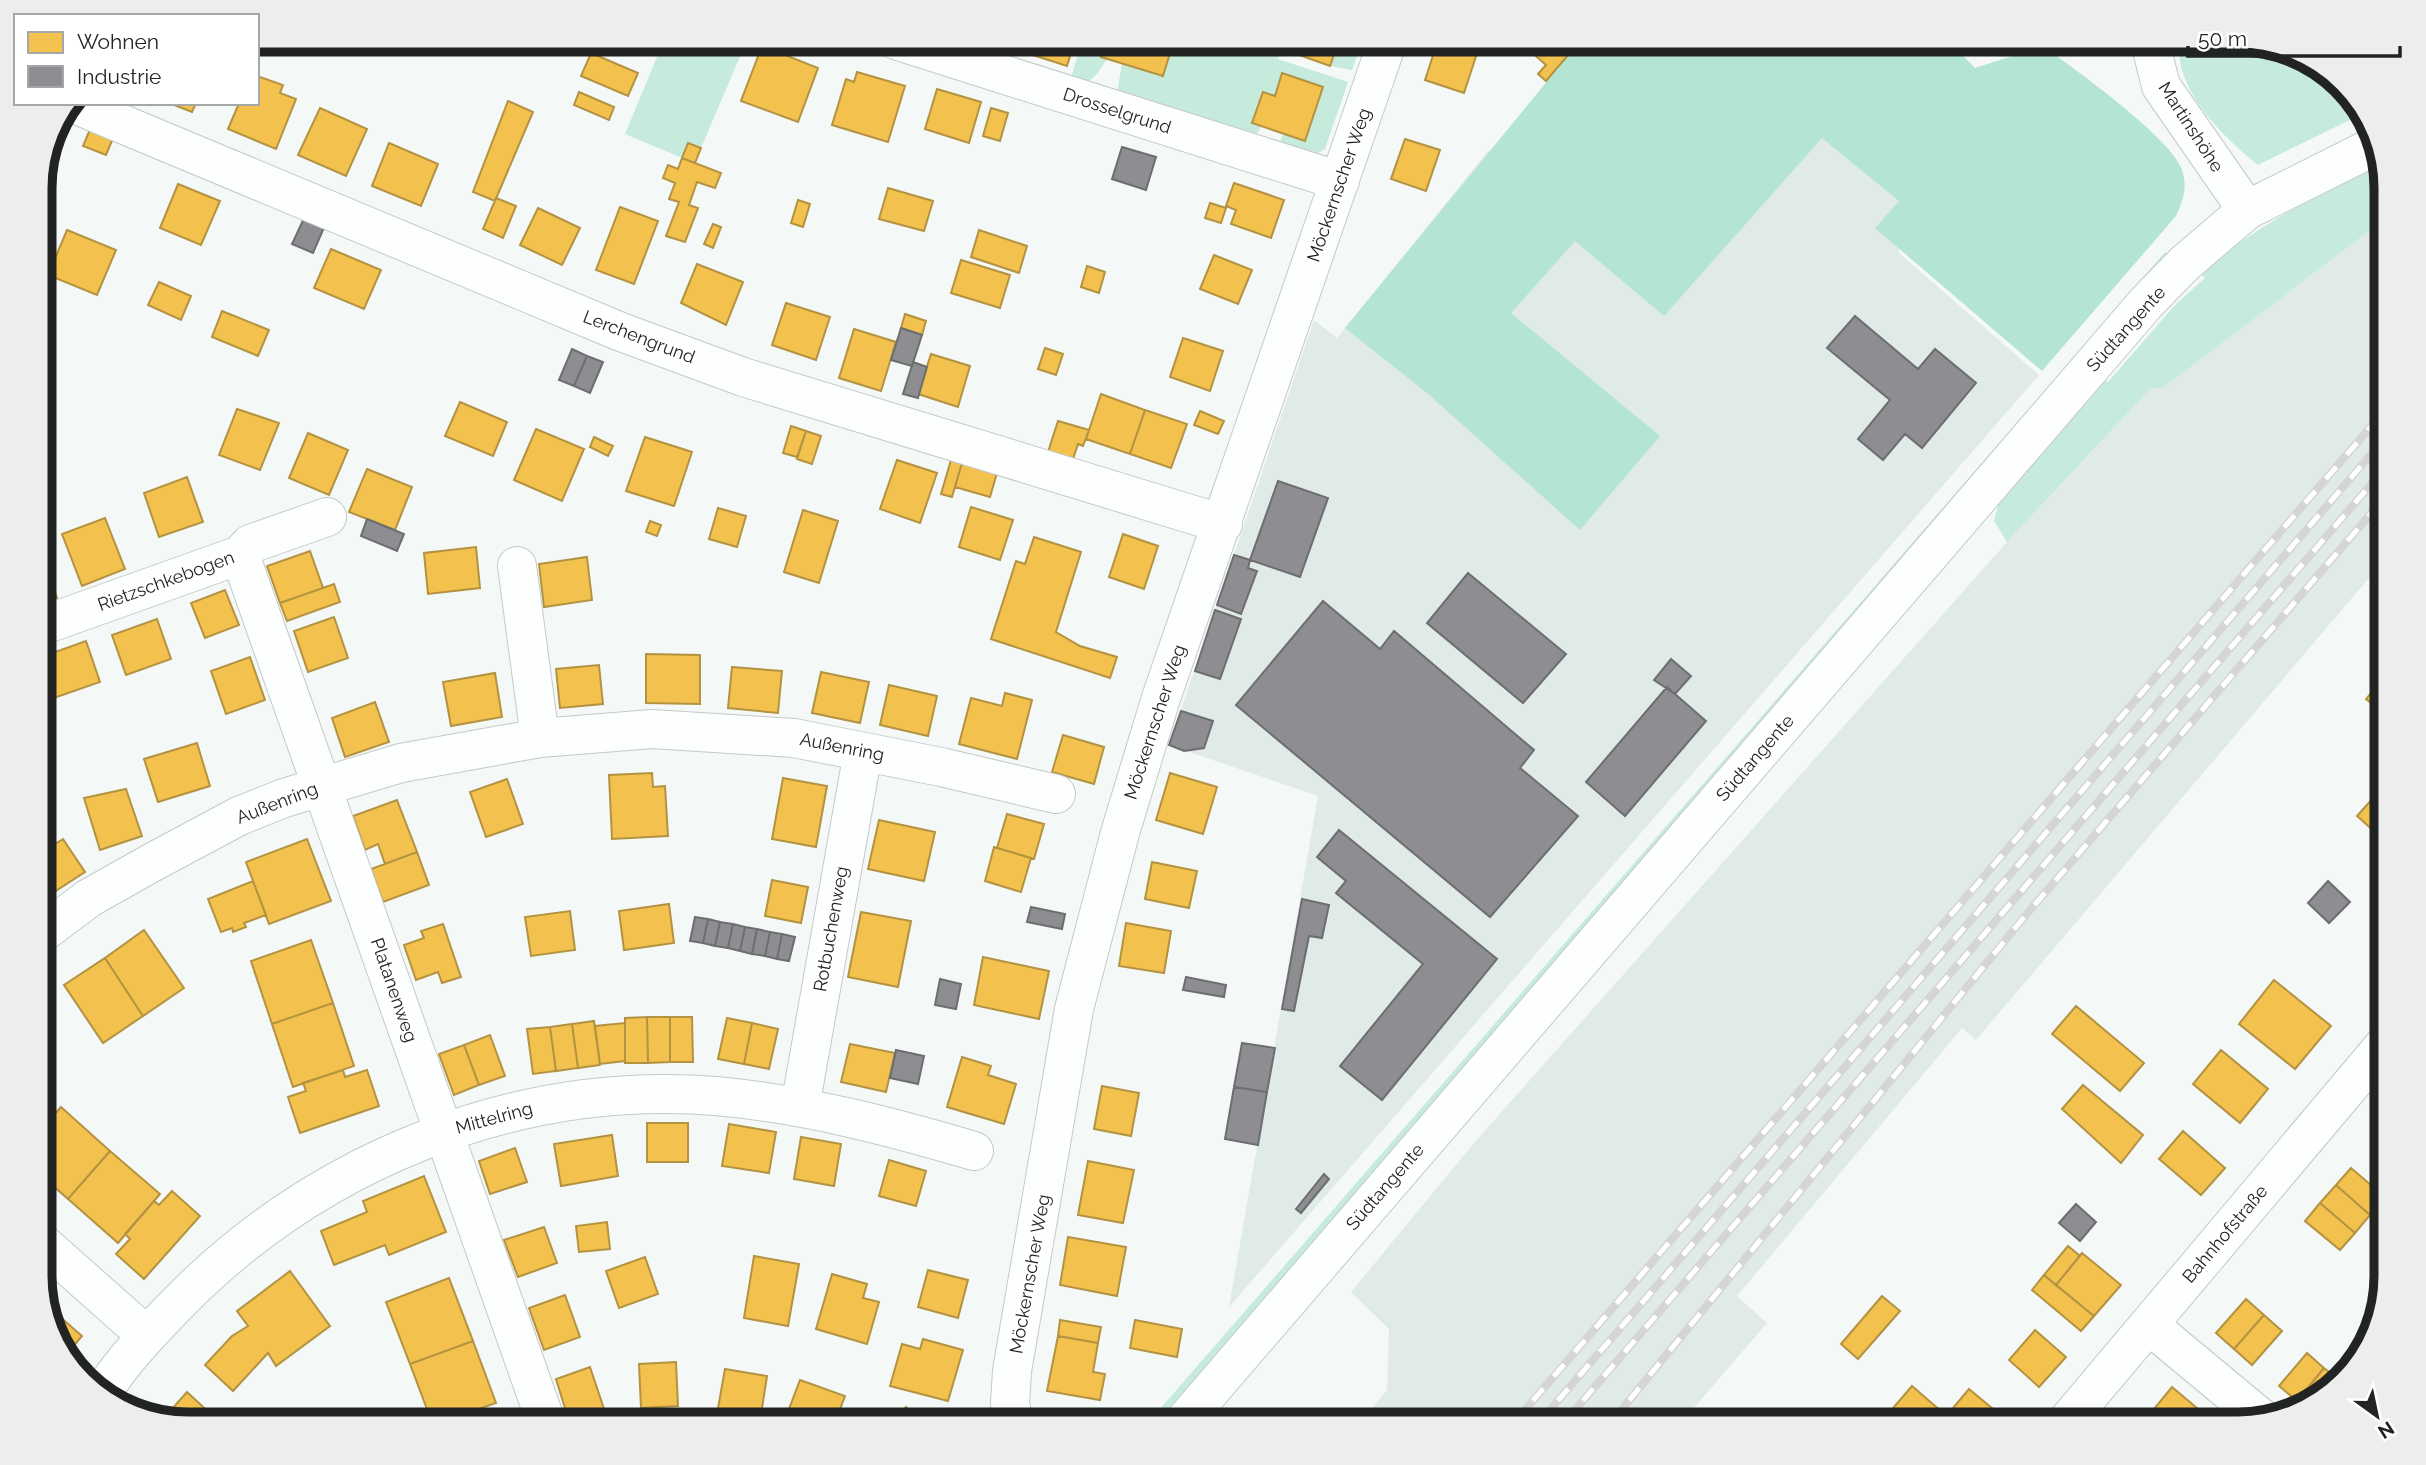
<svg xmlns="http://www.w3.org/2000/svg" width="2426" height="1465" font-family="Raleway,sans-serif">
	<style>
		.built { fill: #e0eae6 }
		.green { fill: #c6ebdc }
		.forest { fill: #b4e5d2 }
		.homes { fill: #f2c14e; stroke: #b39241; stroke-width: 2 }
		.industry { fill: #8d8d92; stroke: #6d6e70; stroke-width: 2 }
		.lines { fill: none; stroke-linecap: round; stroke-linejoin: round }
		.minor-casing { stroke: #c5c9c8; stroke-width: 40 }
		.minor { stroke: #fdfefe; stroke-width: 38 }
		.rail-casing { stroke: #d5d5d5; stroke-width: 8 }
		.rail { stroke: #fff; stroke-width: 5; stroke-dasharray: 16; stroke-linecap: butt }
		.labels { text-anchor: middle; stroke-width: 7; stroke-linejoin: round; paint-order: stroke }
		.street-label { font-size: 18px; fill: #212422; stroke: #fff }
		.rim { fill: none; stroke: #212422; stroke-width: 9 }
	</style>
	<rect width="100%" height="100%" fill="#f4f9f7"/>
	<path class="built" d="M1838,94L1949,194L1898,252L2039,375L1229,1307L1318,796L1169,745L1314,320L1337,338L1488,151Z
		M2385,219L2386,558L1976,1040L1962,1028L1737,1296L1767,1323L1679,1425H1358L1387,1390L1389,1329L1351,1292L1474,1143L2007,542L2151,388H2163Z"/>
	<path class="green" d="M664,40H747L701,148L688,143L682,158L625,134Z
		M1075,40H1107L1101,57L1107,59L1097,74L1082,88L1069,84L1080,48L1074,46Z
		M1174,40H1285L1278,59L1348,82L1325,149L1308,159L1278,149L1283,133L1305,140L1323,87L1283,74L1275,96L1263,92L1252,122L1261,126L1256,136L1116,98L1122,64L1163,76Z
		M1339,40H1363L1352,70L1330,66Z
		M2180,40H2237L2312,60L2364,113L2258,165C2224,137 2172,89 2180,40Z
		M2380,161L2385,179V219L2163,388H2151L2007,542L1994,521L2000,498L2102,378L2108,382L2175,305L2205,278L2199,272C2256,228 2316,194 2380,161Z
		M2165,252L2172,260L1160,1425H1146Z"/>
	<path class="forest" d="M1581,40H1948L1975,68L2043,46C2073,68 2172,138 2182,170C2188,187 2183,201 2176,216L2042,371L1875,228L1899,201L1822,138L1664,316L1575,241L1511,313L1660,436L1580,530L1427,393L1345,328Z"/>
	<path class="homes" d="M1013,40H1075L1067,66L1011,48Z
		M1107,40H1174L1163,76L1101,57Z
		M1285,40H1339L1330,66L1282,49Z
		M1438,40H1470L1480,44L1464,93L1425,80Z
		M1536,40H1581L1546,81L1538,74L1546,65L1528,49Z
		M762,46L818,68L798,122L741,101Z
		M591,53L638,73L628,96L581,76Z
		M857,72L905,86L888,142L832,125L846,79L854,82Z
		M1282,73L1323,87L1305,141L1252,123L1263,92L1275,96Z
		M257,76L283,85L280,93L296,99L276,149L228,129L239,103H257Z
		M937,89L981,102L969,143L925,129Z
		M579,92L614,107L609,120L574,105Z
		M508,101L533,112L495,201L473,192Z
		M169,103H196L192,112Z
		M320,108L367,129L346,176L298,155Z
		M991,108L1008,113L1000,141L983,136Z
		M91,127L114,136L106,155L83,146Z
		M1405,139L1440,150L1426,191L1391,179Z
		M389,143L438,164L421,206L372,186Z
		M688,143L701,148L695,163L682,158Z
		M682,158L721,173L715,188L697,182L689,205L698,208L685,242L666,236L679,202L669,199L675,183L663,178L668,165L678,169Z
		M1234,183L1284,200L1271,238L1231,224L1236,210L1226,206Z
		M178,184L220,201L201,245L160,228Z
		M888,188L933,201L924,231L879,219Z
		M496,198L516,206L503,238L483,229Z
		M798,200L810,204L803,227L791,223Z
		M1210,203L1226,208L1221,223L1205,218Z
		M620,207L658,221L634,284L596,270Z
		M538,208L580,228L562,265L520,245Z
		M713,224L721,227L713,248L704,244Z
		M67,230L116,250L97,295L48,275Z
		M979,230L1027,246L1019,273L971,257Z
		M331,249L381,270L364,309L314,288Z
		M1214,255L1252,270L1238,304L1200,289Z
		M961,260L1010,275L1000,308L951,293Z
		M697,264L743,282L726,325L681,303Z
		M1087,266L1105,272L1099,293L1081,287Z
		M159,282L191,296L181,320L148,305Z
		M786,303L830,317L816,360L772,345Z
		M222,311L269,330L258,356L212,337Z
		M905,314L926,321L922,335L901,328Z
		M854,329L896,342L881,391L839,378Z
		M1183,338L1223,351L1210,391L1170,377Z
		M1045,348L1063,354L1056,375L1038,369Z
		M931,354L970,366L958,407L918,394Z
		M1101,394L1145,410L1130,454L1086,439Z
		M460,402L507,422L493,456L445,436Z
		M237,409L279,423L260,470L219,455Z
		M1145,410L1187,424L1171,468L1130,454Z
		M1200,411L1224,421L1218,434L1194,425Z
		M1058,421L1089,430L1083,446L1078,444L1072,462L1047,455Z
		M791,426L806,431L797,457L783,453Z
		M536,429L584,449L562,501L514,480Z
		M806,431L821,436L812,464L797,459Z
		M308,433L348,450L329,495L289,478Z
		M594,437L613,446L608,456L590,447Z
		M645,437L692,452L674,506L626,491Z
		M897,460L937,473L920,523L880,509Z
		M951,460L962,463L952,497L941,494Z
		M962,463L997,473L990,497L955,487Z
		M367,469L412,487L395,530L349,512Z
		M187,477L203,522L159,537L144,493Z
		M971,507L1013,520L1000,560L959,547Z
		M718,508L746,516L737,547L709,539Z
		M803,510L838,521L819,583L784,572Z
		M105,518L125,569L82,586L62,534Z
		M650,521L661,525L657,536L646,532Z
		M1123,534L1158,546L1144,589L1109,577Z
		M1034,537L1081,552L1056,632L1080,646L1117,657L1110,678L991,639L1016,561L1025,564Z
		M476,547L480,588L428,594L424,553Z
		M310,551L323,588L280,603L267,566Z
		M587,557L592,600L544,607L539,564Z
		M44,559L57,598L41,604V560Z
		M334,584L340,602L287,621L280,603Z
		M225,590L239,625L205,638L191,603Z
		M334,617L348,658L308,672L294,631Z
		M157,619L171,659L126,675L112,635Z
		M86,641L100,682L54,698L41,657Z
		M646,654L700,655V704L646,703Z
		M250,657L265,700L226,714L211,671Z
		M599,665L603,704L560,708L556,669Z
		M732,667L782,671L778,713L728,708Z
		M821,672L869,682L860,723L812,713Z
		M495,673L502,717L451,726L443,682Z
		M2384,677L2386,678V715L2366,699Z
		M889,685L937,696L928,736L880,725Z
		M1005,693L1032,700L1017,759L959,744L971,698L1002,706Z
		M375,702L389,742L345,757L332,718Z
		M1063,735L1104,747L1094,784L1052,772Z
		M197,743L210,786L158,802L144,759Z
		M652,773L653,787L665,786L668,836L612,839L609,775Z
		M1170,773L1217,787L1203,834L1156,820Z
		M783,778L827,786L816,847L772,839Z
		M507,779L523,824L486,837L470,792Z
		M126,789L142,836L100,850L84,798Z
		M2375,796L2386,806V842L2357,816Z
		M397,800L417,852L385,864L378,844L365,850L353,816Z
		M1007,814L1044,824L1034,859L997,848Z
		M879,820L935,832L924,881L868,869Z
		M63,839L85,872L54,892L41,871V853Z
		M307,839L331,901L269,924L246,862Z
		M994,847L1031,858L1021,892L985,881Z
		M417,852L429,885L383,902L371,869Z
		M1152,862L1197,871L1189,908L1145,899Z
		M772,880L808,887L801,923L765,916Z
		M253,881L266,915L244,923L246,927L233,932L232,928L221,932L208,899Z
		M669,904L674,943L624,950L619,911Z
		M2386,907V927L2376,918Z
		M570,911L575,950L531,956L525,917Z
		M861,912L911,921L898,987L848,977Z
		M1126,923L1171,931L1164,973L1119,966Z
		M443,924L461,977L442,983L438,972L416,980L404,945L424,938L421,931Z
		M144,930L184,988L143,1016L105,958Z
		M311,940L333,1003L272,1024L251,961Z
		M983,957L1049,971L1039,1019L974,1005Z
		M105,958L143,1016L103,1043L64,985Z
		M2274,980L2331,1026L2295,1069L2239,1024Z
		M333,1003L354,1066L293,1087L272,1024Z
		M2076,1006L2144,1063L2120,1091L2052,1034Z
		M647,1017H670V1062L648,1063Z
		M647,1017L648,1063H625V1018Z
		M670,1017H692L693,1062H670Z
		M727,1018L752,1023L744,1064L718,1059Z
		M594,1021L600,1065L578,1068L572,1024Z
		M625,1023V1061L600,1064L595,1026Z
		M752,1023L778,1029L769,1069L744,1064Z
		M572,1024L578,1068L556,1071L550,1027Z
		M550,1027L556,1071L533,1074L527,1029Z
		M490,1035L505,1076L479,1085L464,1045Z
		M850,1044L895,1053L886,1092L841,1082Z
		M464,1045L479,1085L454,1095L439,1054Z
		M2221,1050L2268,1089L2240,1123L2193,1084Z
		M962,1057L991,1066L988,1075L1016,1084L1004,1124L947,1107Z
		M343,1070L345,1077L367,1070L379,1106L300,1133L288,1097L306,1091L303,1083Z
		M2083,1085L2143,1135L2121,1163L2062,1109Z
		M1102,1086L1139,1093L1131,1136L1094,1129Z
		M61,1107L110,1151L68,1199L41,1175V1130Z
		M647,1123H688V1162H647Z
		M729,1124L776,1132L769,1173L722,1166Z
		M2183,1131L2225,1168L2201,1195L2159,1159Z
		M612,1135L618,1176L561,1186L554,1144Z
		M801,1137L841,1144L834,1186L794,1179Z
		M515,1148L527,1182L490,1194L479,1161Z
		M110,1151L160,1194L118,1243L68,1199Z
		M889,1160L926,1171L916,1206L879,1196Z
		M1088,1161L1134,1170L1123,1223L1078,1215Z
		M2351,1168L2385,1197L2370,1215L2336,1185Z
		M424,1176L446,1232L389,1255L385,1245L334,1265L321,1231L367,1212L363,1201Z
		M2336,1185L2370,1215L2355,1233L2320,1203Z
		M172,1191L200,1216L144,1279L116,1254L130,1239L125,1234L154,1201L159,1205Z
		M2320,1203L2355,1233L2340,1250L2305,1221Z
		M607,1222L610,1249L579,1252L576,1226Z
		M544,1227L557,1263L518,1277L504,1240Z
		M1068,1237L1126,1247L1117,1296L1060,1285Z
		M2068,1246L2080,1256L2056,1285L2044,1275Z
		M2082,1253L2121,1285L2094,1316L2056,1285Z
		M754,1256L799,1264L788,1326L744,1318Z
		M645,1257L658,1294L619,1308L606,1271Z
		M928,1270L968,1280L958,1318L918,1307Z
		M290,1271L330,1326L276,1366L268,1353L233,1391L205,1365L232,1336L248,1326L237,1311Z
		M832,1274L867,1284L863,1298L879,1302L867,1344L816,1329Z
		M2044,1275L2094,1316L2081,1331L2032,1290Z
		M449,1278L473,1341L410,1364L386,1302Z
		M565,1295L580,1337L544,1350L529,1308Z
		M1882,1296L1900,1311L1858,1359L1841,1344Z
		M2246,1299L2264,1315L2234,1349L2216,1333Z
		M50,1308L82,1336L65,1356L60,1351Z
		M2264,1315L2282,1331L2252,1365L2234,1349Z
		M1060,1320L1101,1327L1098,1343L1058,1336Z
		M1135,1320L1182,1329L1177,1357L1130,1348Z
		M2035,1330L2066,1357L2039,1387L2009,1360Z
		M1058,1336L1098,1343L1093,1372L1105,1374L1100,1400L1047,1391Z
		M923,1339L963,1350L948,1401L890,1386L902,1344L920,1349Z
		M473,1341L496,1403L433,1425L410,1364Z
		M2307,1353L2324,1368L2297,1401L2279,1386Z
		M676,1362L678,1406L641,1408L639,1364Z
		M590,1367L605,1412L570,1424L556,1379Z
		M2324,1368L2338,1379L2312,1405L2304,1407L2297,1401Z
		M725,1369L767,1376L760,1421L717,1414Z
		M800,1380L845,1396L834,1425L784,1422Z
		M1912,1386L1941,1411L1929,1425H1886L1882,1421Z
		M2172,1387L2217,1425H2141Z
		M1969,1389L2005,1419L2000,1425H1947L1942,1421Z
		M187,1392L214,1417L206,1425H188L164,1418Z
		M906,1407L926,1425H908L898,1416Z
		M895,1413L898,1416L908,1425H885Z"/>
	<path class="industry" d="M1122,147L1156,157L1146,190L1112,179Z
		M306,214L326,223L313,253L292,244Z
		M1855,316L1918,369L1935,349L1976,383L1922,448L1905,434L1883,460L1858,439L1890,400L1827,348Z
		M901,328L922,335L912,366L891,360Z
		M572,349L587,356L574,386L559,380Z
		M587,356L603,362L590,393L574,386Z
		M913,362L927,367L918,398L903,394Z
		M1278,481L1328,498L1300,577L1250,560Z
		M367,519L404,534L397,551L361,536Z
		M1234,555L1250,560L1248,568L1257,571L1241,614L1217,605Z
		M1468,573L1566,654L1523,703L1427,623Z
		M1323,601L1380,649L1394,631L1534,750L1520,768L1578,816L1490,917L1236,705Z
		M1215,610L1241,619L1220,679L1195,671Z
		M1671,659L1691,676L1675,694L1654,680Z
		M1667,687L1706,721L1625,816L1586,782Z
		M1181,711L1213,721L1204,748L1184,751L1169,745Z
		M1339,830L1497,959L1382,1100L1340,1066L1423,964L1336,893L1346,881L1317,857Z
		M2328,881L2350,902L2329,923L2308,903Z
		M1302,899L1329,905L1322,938L1309,936L1294,1011L1282,1009Z
		M1031,907L1065,914L1062,929L1027,922Z
		M695,917L708,919L703,943L690,941Z
		M708,919L720,922L715,946L703,943Z
		M720,922L733,924L728,948L715,946Z
		M733,924L745,927L740,951L728,948Z
		M745,927L757,929L752,954L740,951Z
		M757,929L770,932L765,956L752,954Z
		M770,932L782,934L777,959L765,956Z
		M782,934L795,937L789,961L777,959Z
		M1186,977L1226,985L1224,997L1183,990Z
		M940,979L961,984L956,1009L935,1005Z
		M1242,1043L1275,1048L1267,1092L1234,1087Z
		M896,1050L924,1056L918,1084L890,1078Z
		M1234,1087L1267,1092L1258,1145L1225,1139Z
		M1324,1174L1329,1179L1301,1213L1296,1209Z
		M2076,1204L2096,1222L2080,1241L2059,1223Z"/>
	<g class="lines">
		<g class="minor-casing">
			<path id="minor" d="M895,40L1340,181
				M2160,40L2152,50L2161,86L2247,210
				M72,103L621,332L743,377L1223,524
				M240,555L547,1425
				M517,566L540,738
				M41,626L240,555L250,544L327,517
				M41,934L89,898L153,862L239,816L284,798L401,763L540,738L652,729L794,738L941,767L1056,794
				M800,1107L863,752
				M41,1242L147,1336
				M2149,1325L2261,1418
				M102,1393C123,1360 150,1332 177,1304C317,1161 515,1080 716,1096C805,1104 889,1126 974,1151
				M1014,1425L1010,1403L1012,1371L1074,1009L1120,833L1161,698L1388,40
				M1181,1425L2146,303L2185,263L2247,210L2375,146
				M2064,1425L2386,1043"/>
		</g>
		<use href="#minor" class="minor"/>
		<g class="rail-casing">
			<path id="rail" d="M1512,1425L2386,409
				M1537,1425L2386,437
				M1562,1425L2386,467
				M1609,1425L2025,916L2386,496"/>
		</g>
		<use href="#rail" class="rail"/>
	</g>
	<g class="labels">
		<g class="street-label">
			<text transform="translate(1117 111) rotate(18)" y="6">Drosselgrund</text>
			<text transform="translate(2191 127) rotate(57)" y="6">Martinshöhe</text>
			<text transform="translate(1339 185) rotate(-71)" y="6">Möckernscher Weg</text>
			<text transform="translate(2126 329) rotate(-48)" y="6">Südtangente</text>
			<text transform="translate(639 337) rotate(21)" y="6">Lerchengrund</text>
			<text transform="translate(166 581) rotate(-20)" y="6">Rietzschkebogen</text>
			<text transform="translate(1155 722) rotate(-72)" y="6">Möckernscher Weg</text>
			<text transform="translate(842 747) rotate(11)" y="6">Außenring</text>
			<text transform="translate(1755 758) rotate(-49)" y="6">Südtangente</text>
			<text transform="translate(277 803) rotate(-21)" y="6">Außenring</text>
			<text transform="translate(831 929) rotate(-80)" y="6">Rotbuchenweg</text>
			<text transform="translate(394 990) rotate(71)" y="6">Platanenweg</text>
			<text transform="translate(494 1118) rotate(-15)" y="6">Mittelring</text>
			<text transform="translate(1385 1187) rotate(-49)" y="6">Südtangente</text>
			<text transform="translate(2225 1234) rotate(-50)" y="6">Bahnhofstraße</text>
			<text transform="translate(1030 1274) rotate(-80)" y="6">Möckernscher Weg</text>
		</g>
	</g>
	<path d="M0 0H2426V1465H0ZM188 52H2238A136 136 0 0 1 2374 188V1276A136 136 0 0 1 2238 1412H188A136 136 0 0 1 52 1276V188A136 136 0 0 1 188 52Z" fill="#ededed" fill-rule="evenodd"/>
	<path class="rim" d="M188 52H2238A136 136 0 0 1 2374 188V1276A136 136 0 0 1 2238 1412H188A136 136 0 0 1 52 1276V188A136 136 0 0 1 188 52Z"/>
	<rect x="14" y="14" width="245" height="91" fill="#ffffff" stroke="#a6a7a7" stroke-width="2"/>
	<rect x="28" y="32" width="35" height="21" fill="#f2c14e" stroke="#a6a7a7" stroke-width="2"/>
	<text x="77" y="49" font-size="21" fill="#212422">Wohnen</text>
	<rect x="28" y="66" width="35" height="21" fill="#8d8d92" stroke="#a6a7a7" stroke-width="2"/>
	<text x="77" y="84" font-size="21" fill="#212422">Industrie</text>
	<g transform="translate(2377 1416) rotate(147)" stroke="#ffffff" stroke-width="5" paint-order="stroke">
	<path d="M0-5L12 26L0 18L-12 26Z" fill="#212422"/>
	<text y="-10" font-size="19" font-weight="bold" text-anchor="middle" fill="#212422">N</text>
	</g>
	<path d="M2188 46v10h212v-10" fill="none" stroke="#212422" stroke-width="3.5"/>
	<text x="2198" y="46" font-size="21" fill="#212422" stroke="#ffffff" stroke-width="5" paint-order="stroke">50 m</text>
</svg>
